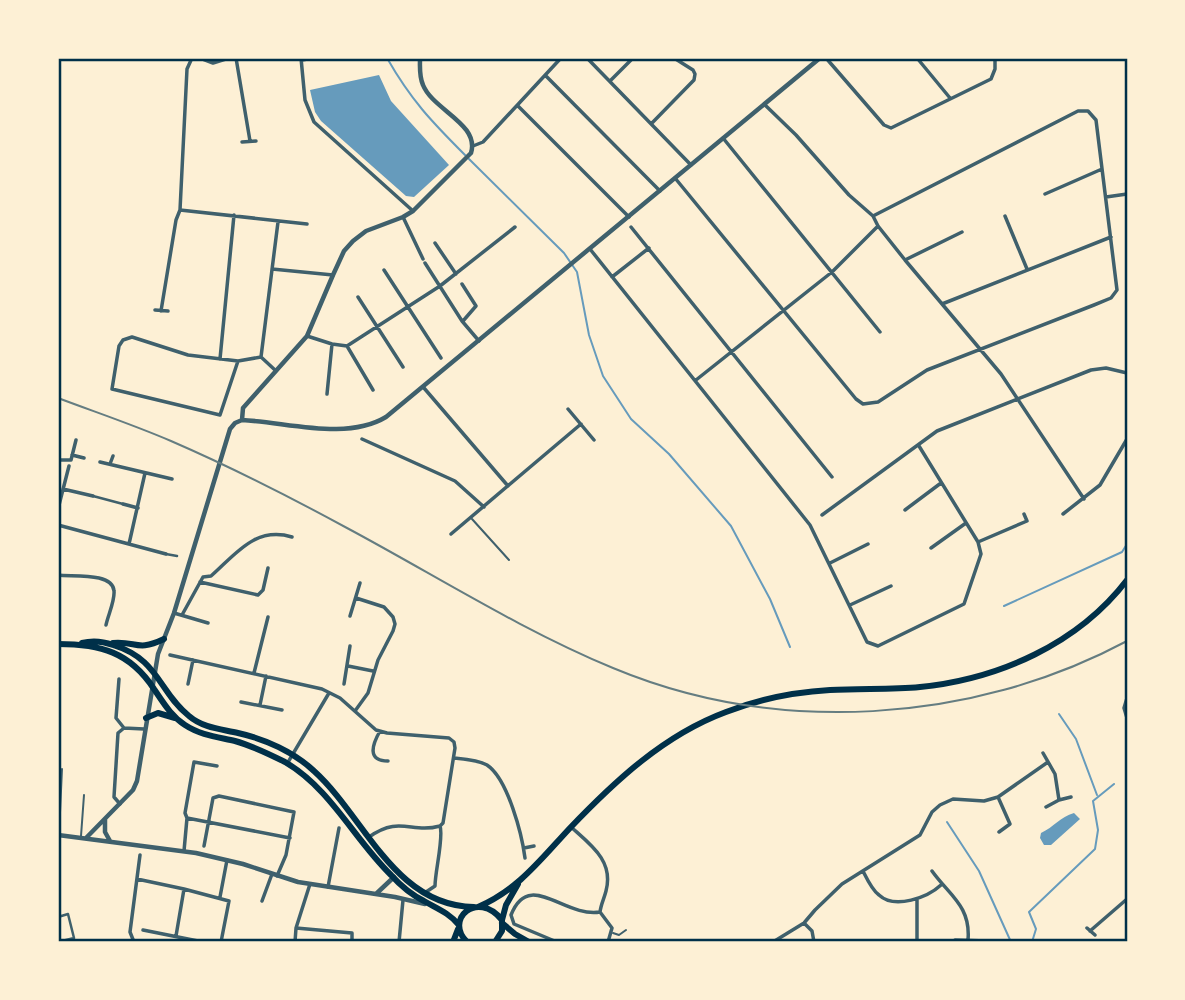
<svg xmlns="http://www.w3.org/2000/svg" width="1185" height="1000" font-family="'Alegreya Sans',sans-serif">
	<style>
		.water { fill: #669bbc }
		.lines { fill: none; stroke-linecap: round; stroke-linejoin: round }
		.stream { stroke: #669bbc; stroke-width: 2 }
		.service { stroke: #3f606c; stroke-width: 2 }
		.pedestrian { stroke: #3f606c; stroke-width: 2.5 }
		.minor { stroke: #3f606c; stroke-width: 3.5 }
		.tertiary { stroke: #3f606c; stroke-width: 4.5 }
		.primary { stroke: #003049; stroke-width: 6 }
		.rail { stroke: #657d81; stroke-width: 2 }
		.neatline { fill: none; stroke: #003049; stroke-width: 2.5 }
	</style>
	<rect width="100%" height="100%" fill="#fdf0d5"/>
	<path class="water" d="M379,75L391,101L449,165L414,197L406,196L321,121L315,112L310,90Z
		M1074,813L1080,819L1051,845H1044L1040,838L1041,833C1054,827 1060,817 1074,813Z"/>
	<g class="lines">
		<path class="stream" d="M387,58C411,100 431,121 465,155
			M469,159L564,253L577,272L589,335L603,376L631,419L669,454L731,526L770,599L790,647
			M1004,606L1122,552L1127,544
			M1059,714L1076,739L1097,795
			M947,822L979,871L1011,942
			M1032,942L1036,929L1029,912L1095,849L1098,830L1093,801L1114,784"/>
		<path class="service" d="M472,519L509,560
			M59,834L62,769
			M81,836L84,795
			M613,933L619,935L626,930"/>
		<path class="pedestrian" d="M93,496L123,504
			M166,554L177,556
			M58,917L68,914L74,938L58,942"/>
		<path class="minor" d="M200,58L213,63L229,58
			M236,58L250,141
			M301,58L305,100L314,122L413,211
			M587,58L691,165
			M826,58L884,125L891,128L991,79L995,69V58
			M917,58L950,98
			M302,60L313,58
			M546,76L660,191
			M610,81L633,58
			M764,104L796,135L849,195L873,216L878,226L905,260L1001,374L1084,499
			M518,106L629,217
			M652,123L694,80L695,74L693,70L674,58
			M723,138L880,332
			M242,142L256,141
			M473,146L483,142L561,58
			M675,178L856,399L863,404L878,402L927,370L1094,305L1111,298L1117,290L1096,120L1088,111H1078L873,216
			M1045,194L1102,169
			M1106,197L1127,194
			M180,210L307,224
			M1005,216L1027,269
			M403,217L423,259
			M631,227L832,477
			M435,243L456,274
			M590,249L810,525L867,642L878,646L964,604L981,554L978,542L919,446
			M905,260L962,232
			M425,263L462,321L479,341
			M272,269L333,275
			M384,270L441,358
			M612,277L649,248
			M462,284L476,306L463,321
			M358,297L403,367
			M942,304L1111,237
			M155,310L168,311
			M161,311L176,220L180,210L187,69L192,58
			M307,336L332,344L347,346L440,286L515,227
			M347,346L373,390
			M261,357L278,222
			M220,359L234,215
			M238,361L220,415L112,389L119,346L123,340L132,337L188,355L238,361L261,357L275,370
			M696,380L832,272L878,226
			M424,388L508,486
			M327,394L332,344
			M568,409L594,440
			M362,439L455,481L484,507
			M72,455L84,458
			M58,460H71L76,440
			M100,462L172,479
			M110,464L113,456
			M63,489L93,496
			M123,504L138,508
			M58,509L69,466
			M905,510L941,483
			M1063,514L1100,485L1127,439
			M822,515L937,431L1091,370L1106,368L1127,373
			M58,525L166,554
			M451,534L581,424
			M978,542L1027,521L1024,514
			M129,544L145,473
			M931,548L966,523
			M830,563L868,544
			M58,575C72,577 113,572 114,591C115,601 108,615 106,625
			M200,582L258,595L263,590L268,568
			M850,605L891,586
			M174,613L208,623
			M182,615L203,577L211,576C236,554 255,526 292,537
			M350,616L360,583
			M170,655L322,689L340,698L376,730L387,733L449,738L454,742L455,748L443,823L440,826C444,836 435,872 435,886L426,892
			M348,666L373,671
			M254,673L268,617
			M119,679L116,718L124,728L118,733L114,797L120,804
			M188,684L193,660
			M344,684L350,646
			M1127,698L1124,708L1127,718
			M241,702L282,710
			M260,705L266,676
			M355,711L368,693L378,660L393,631L395,624L393,617L384,607L356,598
			M124,728L144,729
			M380,731C372,745 367,761 388,761
			M1043,753L1055,774L1059,800
			M454,758C464,759 478,760 487,765C508,779 522,835 525,858
			M287,764L329,693
			M998,797L1010,824L999,832
			M1046,807L1059,800L1071,797
			M187,818L290,838
			M571,827C591,845 614,861 606,891C604,899 601,904 600,912L612,928L608,942
			M369,837C400,815 411,834 440,826
			M204,846L213,798L219,796L294,812L286,855L277,876
			M524,848L534,846
			M184,851L187,818L185,813L194,762L217,766
			M863,871C867,879 872,890 879,895C895,910 928,897 941,885
			M932,871C949,895 971,906 968,940
			M137,879L184,889L229,901L221,942
			M328,887L339,828
			M220,897L227,860
			M917,900V942
			M262,901L272,874
			M804,923L812,931L814,942
			M296,928L352,933V942
			M1087,928L1095,935
			M143,930L198,941
			M1090,931L1127,899
			M176,936L184,889
			M955,940L987,941
			M134,942L130,932L140,855
			M295,942L296,928L310,884
			M399,942L403,900
			M557,942L514,924L511,915C529,869 564,918 600,912
			M773,942L804,923L815,910L842,884L920,835L932,812L940,805L953,799L984,801L998,797L1048,762"/>
		<path class="tertiary" d="M242,420C287,422 346,441 386,417L820,58
			M242,420L243,408L307,336L333,275L344,251L353,241L366,231L403,217L413,211L471,153C480,124 433,110 423,85C419,76 420,67 420,58
			M105,819V832L110,841
			M58,835L196,853L243,864L298,882L395,897L425,904
			M86,838L133,790L137,781L158,654L174,613L230,429L235,423L242,420
			M377,893L394,877"/>
		<path class="primary" d="M82,643C93,640 102,641 113,645C159,659 158,691 189,716C203,728 221,729 238,733C265,739 294,752 314,771C365,817 394,906 474,907
			M113,643C137,641 137,652 164,639
			M58,644C100,644 130,652 154,689C163,702 171,716 185,725C200,735 218,737 235,741C253,746 269,754 285,762C331,789 354,839 391,875C400,885 412,895 424,901C438,909 449,913 459,925
			M146,718L158,713L175,718
			M478,907C519,889 540,860 570,828C615,781 664,735 726,712C759,699 796,692 830,690C860,688 890,690 920,687C999,679 1078,644 1127,580
			M502,920L506,905L518,884
			M502,923L515,934L529,942
			M453,942L458,929
			M467,942C444,920 477,889 502,920V931L495,942"/>
		<path class="rail" d="M58,398C95,412 134,425 171,441C231,467 290,497 347,528C435,575 521,630 613,668C776,736 972,724 1127,641"/>
	</g>
	<rect width="1185" height="1000" fill="none" stroke="#fdf0d5" stroke-width="119"/>
	<rect x="60" y="60" width="1066" height="880" class="neatline"/>
</svg>
